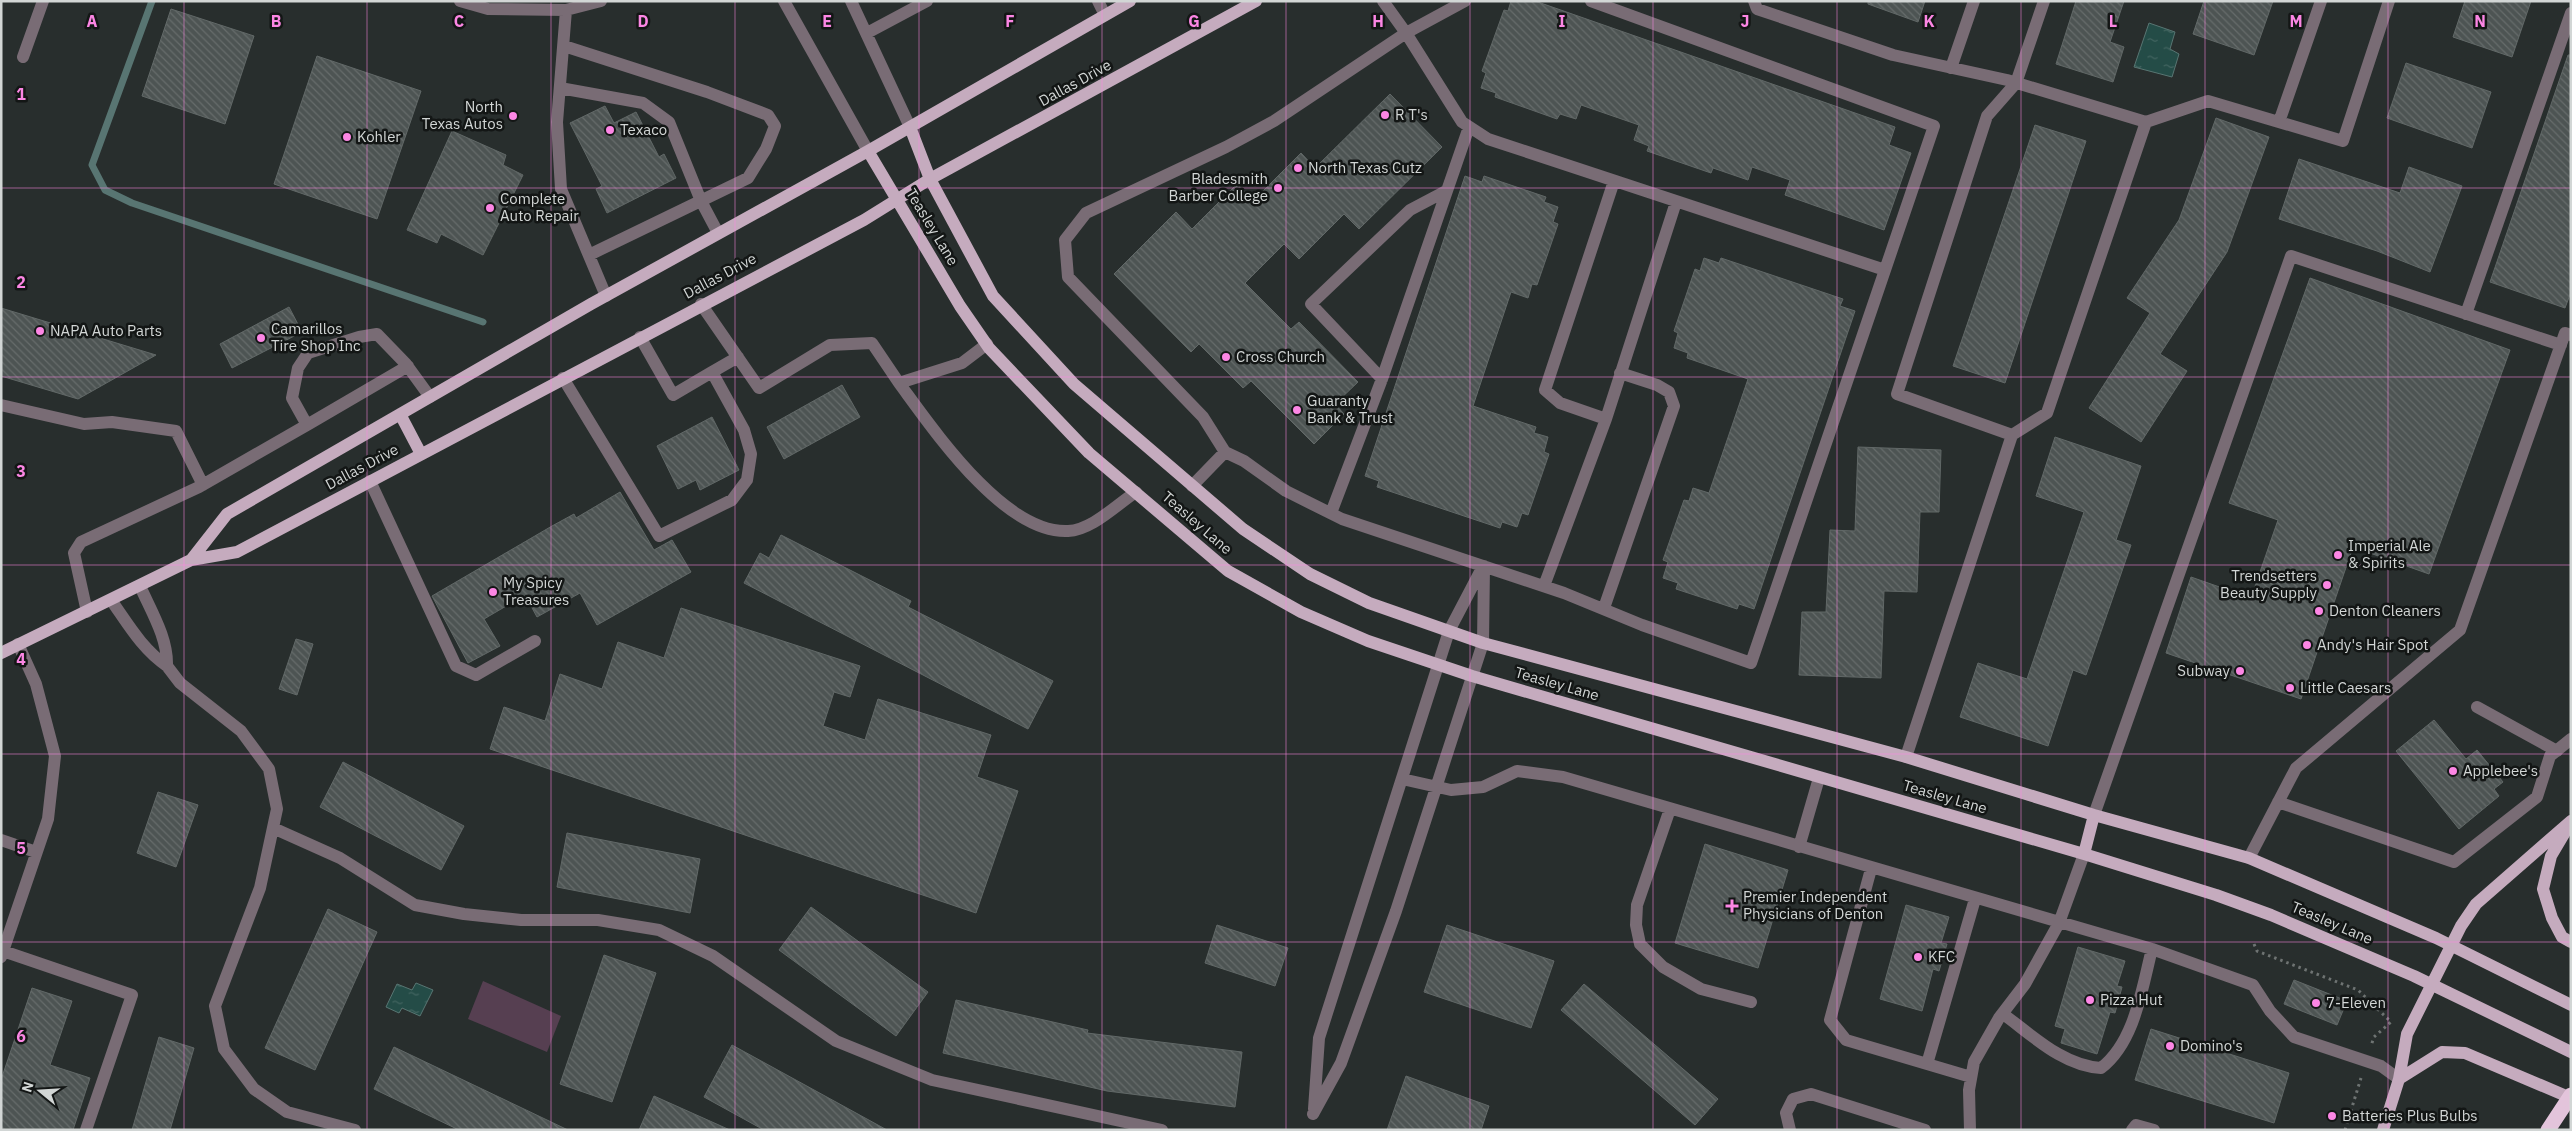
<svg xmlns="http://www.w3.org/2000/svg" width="2572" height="1131" font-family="'IBM Plex Sans',sans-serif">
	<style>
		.green { fill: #563f51 }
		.water { fill: url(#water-ripples); stroke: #587572 }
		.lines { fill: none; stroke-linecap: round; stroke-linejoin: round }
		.stream { stroke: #587572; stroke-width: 7 }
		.building { fill: url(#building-back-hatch); stroke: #616867 }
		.path { stroke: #6e7372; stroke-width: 3; stroke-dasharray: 2.5 4; stroke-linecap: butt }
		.minor { stroke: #796c75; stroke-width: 12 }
		.major { stroke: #c5abbe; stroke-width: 12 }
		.highway-bridge { stroke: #e3c4db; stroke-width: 15 }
		.grid { fill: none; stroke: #fc86e4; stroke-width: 1; stroke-opacity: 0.55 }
		.poi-dot { fill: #fc86e4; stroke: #131615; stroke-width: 2 }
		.labels { text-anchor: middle; stroke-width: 5; stroke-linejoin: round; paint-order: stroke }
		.street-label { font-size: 15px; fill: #d2d6d5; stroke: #131615 }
		.poi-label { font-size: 15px; fill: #d2d6d5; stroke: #131615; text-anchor: start }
		.grid-label { font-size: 16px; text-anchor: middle; font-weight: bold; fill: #fc86e4; stroke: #131615; stroke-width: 5; stroke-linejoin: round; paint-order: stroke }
	</style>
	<defs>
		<pattern id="water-ripples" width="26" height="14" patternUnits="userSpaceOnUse" patternTransform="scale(1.25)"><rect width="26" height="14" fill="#244c47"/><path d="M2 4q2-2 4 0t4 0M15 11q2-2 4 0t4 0" fill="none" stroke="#436561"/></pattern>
		<pattern id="building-back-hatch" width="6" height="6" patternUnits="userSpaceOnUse" patternTransform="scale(1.25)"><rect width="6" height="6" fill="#4d5453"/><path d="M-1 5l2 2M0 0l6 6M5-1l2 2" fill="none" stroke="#666c6b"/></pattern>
	</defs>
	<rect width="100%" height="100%" fill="#282e2d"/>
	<path class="green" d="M483,981L561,1016L547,1052L468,1019Z"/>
	<path class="water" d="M2149,23L2175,32L2170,49L2179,54L2172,77L2134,67Z
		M416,983L433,990L420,1016L402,1008L399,1013L386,1007L397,984L412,990Z"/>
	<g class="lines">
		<path class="stream" d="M152,1L92,165L105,190L132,203L483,322"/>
	</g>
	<path class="building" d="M1511,1H1535L1895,127L1889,145L1911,153L1884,230L1785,195L1790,180L1752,167L1748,180L1713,168L1711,173L1647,151L1649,146L1634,140L1639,125L1581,105L1576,119L1560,114L1557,119L1495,97L1496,93L1481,88L1486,73L1482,71L1504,10L1508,11Z
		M1868,1H1925L1918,22L1868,4Z
		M2076,1H2124L2110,42L2124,47L2113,82L2056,64Z
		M2204,1H2273L2254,55L2193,34Z
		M2465,1H2531L2512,57L2453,37Z
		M171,9L254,36L225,124L142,96Z
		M2568,55H2571V292L2565,308L2490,282Z
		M317,56L421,91L377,219L274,184Z
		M2406,63L2491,92L2472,148L2387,118Z
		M1390,94L1442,147L1359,229L1344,214L1299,259L1284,244L1245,283L1291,329L1299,322L1358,382L1335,404L1344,414L1314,444L1251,381L1243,388L1199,344L1191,352L1114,274L1176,212L1192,229L1237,184L1254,200L1301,153L1315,168Z
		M605,106L614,123L636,112L659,157L664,154L676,178L607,213L596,189L602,186L570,123Z
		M2216,118L2269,137L2227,252L2160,354L2187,371L2141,442L2089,408L2150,313L2127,298L2179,220Z
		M2035,125L2086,141L2005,383L1953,366Z
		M452,131L506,155L503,165L523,175L483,255L441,234L437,243L407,230Z
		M2299,159L2400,193L2409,167L2462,186L2430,272L2377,251L2279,219Z
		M1465,176L1482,182L1484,176L1546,197L1544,202L1558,207L1553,222L1558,224L1537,285L1532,284L1528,298L1511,292L1473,406L1536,427L1534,433L1548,437L1544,452L1549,454L1528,515L1522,513L1517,527L1502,522L1500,528L1377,487L1379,481L1365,476Z
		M1704,258L1719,263L1721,258L1843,299L1840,306L1855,311L1754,609L1739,604L1737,609L1676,589L1678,583L1663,578L1668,562L1663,560L1684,500L1689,501L1693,488L1709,493L1748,379L1687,358L1688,353L1674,348L1678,333L1674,331L1695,269L1700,271Z
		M2310,278L2510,350L2429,574L2353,547L2301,699L2166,653L2191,577L2251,598L2278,520L2229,503Z
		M289,307L302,332L232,368L220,344Z
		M1,308L156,355L78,399L1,376Z
		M842,385L860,417L784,459L767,427Z
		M712,417L739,470L700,490L696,480L678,489L657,446Z
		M2055,437L2141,466L2116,540L2131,545L2086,675L2073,670L2048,746L1960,717L1978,663L2027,679L2084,512L2036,496Z
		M1858,447L1941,450L1939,512H1920L1917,592L1884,591L1881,678L1799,675L1802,612H1826L1830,530L1855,531Z
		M620,492L654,550L672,540L691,572L597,625L580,593L537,617L525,595L484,619L500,646L468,663L432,596L552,526L574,514L576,518Z
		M781,535L911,601L908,607L1053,681L1028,729L744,583L760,553L769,558Z
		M681,608L860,666L850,697L834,692L823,726L865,740L878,699L991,735L977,777L1018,791L976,913L490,749L504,707L545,721L560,674L602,689L618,642L664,658Z
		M296,639L313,644L297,695L279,689Z
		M2434,720L2466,759L2477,750L2503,782L2494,789L2499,796L2459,829L2396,751Z
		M343,762L464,826L441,870L320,807Z
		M158,792L198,805L176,867L137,853Z
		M567,833L700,859L690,913L557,887Z
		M1705,844L1788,870L1758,968L1675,943Z
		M1906,905L1949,917L1941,943L1947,944L1939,971L1933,969L1922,1011L1880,999Z
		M811,907L928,992L896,1036L779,950Z
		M328,909L377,932L315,1070L265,1048Z
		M1217,925L1288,948L1275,986L1205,963Z
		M1447,925L1554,961L1531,1028L1424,992Z
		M2078,947L2125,961L2117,986L2122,987L2115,1013L2110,1012L2097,1054L2061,1043L2065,1029L2055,1026Z
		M604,955L656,973L612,1102L560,1084Z
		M2294,980L2347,1001L2337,1025L2284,1004Z
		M1584,984L1718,1099L1695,1125L1561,1010Z
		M32,988L72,1001L50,1065L90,1078L73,1130H1V1080Z
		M956,1000L1088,1030L1087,1033L1242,1052L1235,1107L1107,1091L943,1053Z
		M2151,1029L2289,1073L2274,1123L2135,1080Z
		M159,1037L194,1048L170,1130H132Z
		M732,1045L887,1130H764L704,1097Z
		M394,1047L568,1130H459L374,1089Z
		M1406,1076L1489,1106L1481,1130H1387Z
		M654,1096L730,1130H639Z"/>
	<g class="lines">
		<path class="path" d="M2254,944L2257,951L2358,990L2391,1022L2374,1037L2371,1046
			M2345,1130L2361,1078"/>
		<path class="minor" d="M460,1L488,9L566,10L601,1
			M784,1L868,151
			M851,1L910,127
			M1098,1L1105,15
			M1465,1L1406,33L1462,122L1488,139L1885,270L1934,126L1591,1
			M1754,1L1757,9L1893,55L2007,80L2146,122L2047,413L2012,435L1906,757
			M566,10L557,122L561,189L606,296
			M867,33L927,1
			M564,46L707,92L768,115L775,126L766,149L748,178L589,255
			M23,57L43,1
			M1951,68L1974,1
			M560,88L643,103L669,122L701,201L718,233
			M2146,122L2208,101L2343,141L2389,1
			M2279,122L2321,1
			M1614,181L1545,390L1560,403L1606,419L1676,202
			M701,304L759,388L830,345L872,343L899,383L962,363L987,344
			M2466,314L2571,13
			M712,372L738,357
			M563,378L659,536L732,500L747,480L751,454L744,430L712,372L673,395L640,337
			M1382,379L1311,304L1410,210L1446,191
			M899,383C933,429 1004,534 1068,531C1092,530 1116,505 1136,492
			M1,405L84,424L112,422L176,431L203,485
			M307,425L408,366
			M2012,435L1897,394L1987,116L2016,83L2044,1
			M1225,452L1203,417L1068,277L1065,240L1086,213L1226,147L1274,121L1406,33L1383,1
			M370,481L456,666L476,675L535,641
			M1192,486L1225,452L1244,461L1286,491L1342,519L1564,593L1642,625L1751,663L1885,270
			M1331,513L1382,379L1469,127
			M1544,586L1606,419
			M111,600C128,624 142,649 167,666C168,638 151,611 140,586
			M1604,608L1674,406L1669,392L1657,385L1620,373
			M87,612L74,553L81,542L199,487L307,425L292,398L298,368L308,353L359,337L377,334L406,364L430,397
			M167,666L180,683L241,731L269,769L277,809L260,888L215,1006L224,1049L254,1089L287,1112L355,1130
			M2477,707L2557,751
			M1402,779L1451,790L1483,787L1517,771L1563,777L2152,949L2253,985L2270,1011L2294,1037L2381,1066L2399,1079
			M2278,802L2454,862L2537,797L2550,756L2571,739
			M1670,809L1637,905L1636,925L1640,944L1663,967L1701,989L1751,1002
			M2094,815L2291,256L2561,345
			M273,828L340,858L415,905L464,914L521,920H598L659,930L713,956L836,1041L932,1080L1162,1130
			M1,840L36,852
			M1799,847L1819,778
			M2249,858L2296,768L2460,630L2565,333L2571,335
			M1871,869L1830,1020L1846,1040L1971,1077
			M3,951L132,995L86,1130
			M1,957L48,819L55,756L36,684L18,644
			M2003,1014C2032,1035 2063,1066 2101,1068C2135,1042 2142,988 2152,949
			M1927,1064L1975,899
			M1314,1109L1319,1038L1449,631L1482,568
			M1313,1114L1341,1063L1396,911L1483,643L1484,566
			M1790,1130L1786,1113L1793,1099L1811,1094L1925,1130
			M1970,1130L1969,1090L1974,1062L1999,1018L2025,984L2059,923L2084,854
			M2132,1130L2136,1125L2154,1130"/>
		<path class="major" d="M910,127L930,179L993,296L1074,384L1243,529L1310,574L1369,603L1483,643L1906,757L2094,815L2249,858L2436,938L2571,1005
			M868,151L960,306L989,348L1089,453L1228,571L1301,612L1368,641L1472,676L2084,854L2216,895L2271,915L2414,976L2571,1052
			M400,414L421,454
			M191,560L227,514L591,304L868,151L1130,1
			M1,653L191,560L237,552L864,220L930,179L1256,1
			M2567,829L2551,856L2543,889L2552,918L2562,937L2571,942
			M2084,854L2094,815
			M2399,1079L2442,1052L2465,1053L2571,1098
			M2383,1130L2399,1079L2407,1034L2461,926L2476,904L2571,821"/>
		<path class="highway-bridge" d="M2548,1130L2571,1095"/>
	</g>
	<path class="grid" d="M184,1V1130M367,1V1130M551,1V1130M735,1V1130M919,1V1130M1102,1V1130M1286,1V1130M1470,1V1130M1653,1V1130M1837,1V1130M2021,1V1130M2205,1V1130M2388,1V1130M1,188H2571M1,377H2571M1,565H2571M1,754H2571M1,942H2571"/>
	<g class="poi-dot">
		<circle cx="1385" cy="115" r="5"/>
		<circle cx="513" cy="116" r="5"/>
		<circle cx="610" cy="130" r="5"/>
		<circle cx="347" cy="137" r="5"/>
		<circle cx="1298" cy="168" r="5"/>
		<circle cx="1278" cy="188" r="5"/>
		<circle cx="490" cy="208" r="5"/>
		<circle cx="40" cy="331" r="5"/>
		<circle cx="261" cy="338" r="5"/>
		<circle cx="1226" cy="357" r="5"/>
		<circle cx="1297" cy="410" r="5"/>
		<circle cx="2338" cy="555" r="5"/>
		<circle cx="2327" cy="585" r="5"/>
		<circle cx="493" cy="592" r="5"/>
		<circle cx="2319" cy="611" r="5"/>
		<circle cx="2307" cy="645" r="5"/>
		<circle cx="2240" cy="671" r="5"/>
		<circle cx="2290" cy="688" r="5"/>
		<circle cx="2453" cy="771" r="5"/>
		<path d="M1729.5 898.5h5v5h5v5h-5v5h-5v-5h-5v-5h5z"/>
		<circle cx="1918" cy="957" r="5"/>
		<circle cx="2090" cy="1000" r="5"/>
		<circle cx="2316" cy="1003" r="5"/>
		<circle cx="2170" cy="1046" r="5"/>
		<circle cx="2332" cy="1116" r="5"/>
	</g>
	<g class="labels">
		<g class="street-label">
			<text transform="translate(1075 83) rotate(-29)" y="5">Dallas Drive</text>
			<text transform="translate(932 227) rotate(59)" y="5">Teasley Lane</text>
			<text transform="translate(720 276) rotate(-28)" y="5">Dallas Drive</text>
			<text transform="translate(362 467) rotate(-28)" y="5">Dallas Drive</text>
			<text transform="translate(1197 523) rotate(41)" y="5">Teasley Lane</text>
			<text transform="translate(1557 684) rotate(16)" y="5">Teasley Lane</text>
			<text transform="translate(1945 797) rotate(16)" y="5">Teasley Lane</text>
			<text transform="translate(2332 923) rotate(23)" y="5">Teasley Lane</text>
		</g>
		<g class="poi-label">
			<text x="503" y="112" text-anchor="end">North<tspan x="503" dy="17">Texas Autos</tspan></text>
			<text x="1395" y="120">R T's</text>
			<text x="620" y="135">Texaco</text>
			<text x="357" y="142">Kohler</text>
			<text x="1308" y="173">North Texas Cutz</text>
			<text x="1268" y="184" text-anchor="end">Bladesmith<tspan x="1268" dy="17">Barber College</tspan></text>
			<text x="500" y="204">Complete<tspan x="500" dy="17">Auto Repair</tspan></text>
			<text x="271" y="334">Camarillos<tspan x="271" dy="17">Tire Shop Inc</tspan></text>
			<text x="50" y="336">NAPA Auto Parts</text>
			<text x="1236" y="362">Cross Church</text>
			<text x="1307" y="406">Guaranty<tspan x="1307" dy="17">Bank &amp; Trust</tspan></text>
			<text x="2348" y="551">Imperial Ale<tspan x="2348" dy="17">&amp; Spirits</tspan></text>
			<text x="2317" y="581" text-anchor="end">Trendsetters<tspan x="2317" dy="17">Beauty Supply</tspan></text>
			<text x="503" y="588">My Spicy<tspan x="503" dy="17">Treasures</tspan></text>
			<text x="2329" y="616">Denton Cleaners</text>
			<text x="2317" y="650">Andy's Hair Spot</text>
			<text x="2230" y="676" text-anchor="end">Subway</text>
			<text x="2300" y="693">Little Caesars</text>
			<text x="2463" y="776">Applebee's</text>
			<text x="1743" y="902">Premier Independent<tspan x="1743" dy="17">Physicians of Denton</tspan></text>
			<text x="1928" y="962">KFC</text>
			<text x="2100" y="1005">Pizza Hut</text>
			<text x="2326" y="1008">7-Eleven</text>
			<text x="2180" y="1051">Domino's</text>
			<text x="2342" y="1121">Batteries Plus Bulbs</text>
		</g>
	</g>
	<g class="grid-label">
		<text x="92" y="27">A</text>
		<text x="276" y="27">B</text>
		<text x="459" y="27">C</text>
		<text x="643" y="27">D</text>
		<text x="827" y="27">E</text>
		<text x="1010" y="27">F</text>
		<text x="1194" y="27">G</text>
		<text x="1378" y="27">H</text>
		<text x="1562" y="27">I</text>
		<text x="1745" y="27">J</text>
		<text x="1929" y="27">K</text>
		<text x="2113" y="27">L</text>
		<text x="2296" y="27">M</text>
		<text x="2480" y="27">N</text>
		<text x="21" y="100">1</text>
		<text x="21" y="288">2</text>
		<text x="21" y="477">3</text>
		<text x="21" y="665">4</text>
		<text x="21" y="854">5</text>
		<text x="21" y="1042">6</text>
	</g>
	<rect width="2572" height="1131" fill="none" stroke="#d2d6d5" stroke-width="5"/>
	<g transform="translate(40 1091) rotate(288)" stroke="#131615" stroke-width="4" paint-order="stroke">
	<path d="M0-4L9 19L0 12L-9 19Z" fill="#d2d6d5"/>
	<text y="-8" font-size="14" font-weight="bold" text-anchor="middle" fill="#d2d6d5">N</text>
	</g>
</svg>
